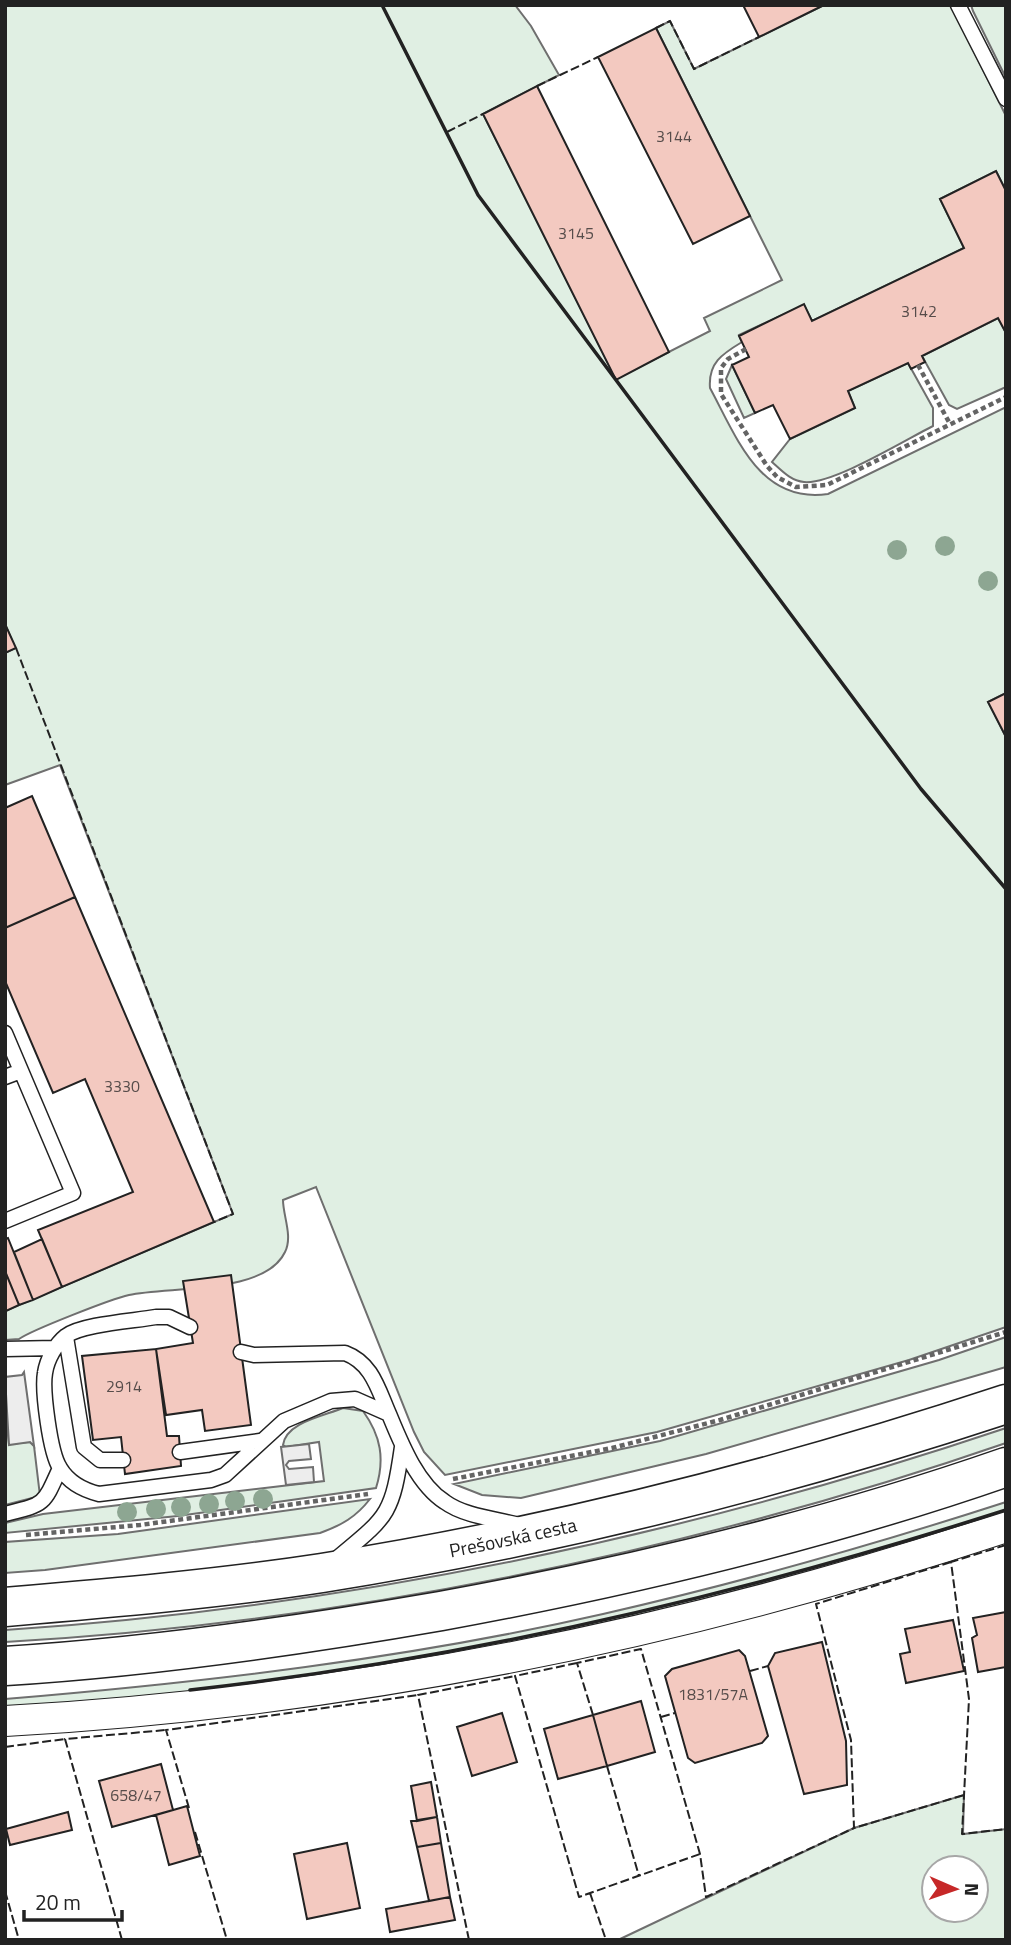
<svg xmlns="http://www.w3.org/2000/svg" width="1011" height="1945" font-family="'Titillium Web',sans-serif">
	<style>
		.green { fill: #e0efe3; stroke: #6f6f6f; stroke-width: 2; fill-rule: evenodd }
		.parking { fill: #ededed; stroke: #6f6f6f; stroke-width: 2 }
		.building { fill: #f3c9c0; stroke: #222; stroke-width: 2 }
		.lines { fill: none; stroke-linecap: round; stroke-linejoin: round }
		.lane-casing { stroke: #222; stroke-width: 17 }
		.street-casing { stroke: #222; stroke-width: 32 }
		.highway-casing { stroke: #222; stroke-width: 41 }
		.path { stroke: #646464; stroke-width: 4.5; stroke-dasharray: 5 3.5; stroke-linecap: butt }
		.lane { stroke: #fff; stroke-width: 14 }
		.street { stroke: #fff; stroke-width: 30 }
		.highway { stroke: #fff; stroke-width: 38 }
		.fence { stroke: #222; stroke-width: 2; stroke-dasharray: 9 3.5; stroke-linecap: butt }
		.wall { stroke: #222; stroke-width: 3.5 }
		.tree { fill: #8da692 }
		.labels { text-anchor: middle; stroke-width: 5; stroke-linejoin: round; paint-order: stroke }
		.number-label { font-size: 16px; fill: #564c4a }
		.street-label { font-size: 19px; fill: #222; stroke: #fff }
	</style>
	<rect width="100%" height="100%" fill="#fff"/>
	<path class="green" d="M5,5H515L531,26L559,75L483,114L616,379L710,331L704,318L782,280L656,28L670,21L694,69L824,5H951L1006,116V191L996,171L940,199L964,248L812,321L804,305L739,335L742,342C722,354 708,363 710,388C737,438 760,504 828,494L1006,407V693L988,702L1006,737V1327L909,1360L657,1432L445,1475L424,1452L414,1432L316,1187L283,1200C283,1216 293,1236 285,1252C265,1295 168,1286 129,1295C111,1299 32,1330 19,1339L5,1340V1311L233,1214L60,765L5,785V653L15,648L5,624Z
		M971,5H1006V78L973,11Z
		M998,318L1006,333V387L957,409L949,405L922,356Z
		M908,363L933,408V426C905,440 832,485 804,482C791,481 782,471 772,462L790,439L855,408L848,391Z
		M732,365L755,413L744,418L726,379Z
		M1006,1337V1367L706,1454L521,1498L482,1495L454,1484L660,1441L939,1360Z
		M343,1408L363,1411C381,1436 385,1459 376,1488L178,1516L5,1533V1523L43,1514L324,1481L319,1442L286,1447L283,1445C286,1422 324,1416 343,1408Z
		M5,1410L9,1444L30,1442L34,1446L40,1496L5,1505Z
		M1006,1428V1443C691,1552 338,1623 5,1642V1630C347,1607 682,1537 1006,1428Z
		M370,1499C356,1517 342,1525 320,1533L45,1570L5,1573V1542L118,1534Z
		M1006,1502V1510L888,1550L661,1611L453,1655L262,1685L5,1710V1699C206,1682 406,1659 603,1614C739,1583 873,1545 1006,1502Z
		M964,1795L963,1834L1006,1829V1940H618L854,1828ZM934,1868H976V1910H934Z"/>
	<path class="parking" d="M24,1372L34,1446L30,1442L9,1445L5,1377L22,1375Z
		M309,1444L311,1459L289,1461L286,1465L289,1469L313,1467L314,1482L286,1485L281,1447Z"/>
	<path class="building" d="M743,5H824L759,37Z
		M656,28L750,216L693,244L598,57Z
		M537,86L669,352L616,380L483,114Z
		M996,171L1006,191V333L998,318L922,356L925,362L911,369L908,363L848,391L855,408L790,439L773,405L755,413L732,365L749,357L739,336L804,304L812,321L964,248L940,199Z
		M5,624L16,648L5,653Z
		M1006,693V737L988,702Z
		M32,796L75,897L5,928V808Z
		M75,897L214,1222L62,1287L38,1230L133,1192L85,1079L53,1093L5,981V928Z
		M8,1238L33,1300L19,1305L5,1271V1239Z
		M42,1239L62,1287L33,1300L14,1252Z
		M5,1271L19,1305L6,1311H5Z
		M231,1275L251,1425L205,1431L202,1410L166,1415L156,1349L193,1343L183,1281Z
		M156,1349L167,1436H179L181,1466L125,1474L121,1437L93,1440L82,1356Z
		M1006,1612V1667L978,1672L972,1638L977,1635L973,1618Z
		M953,1620L964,1671L906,1683L900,1654L910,1652L905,1629Z
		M822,1642L846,1741L847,1785L804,1794L768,1666L775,1653Z
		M739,1650L745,1656L768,1736L762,1743L695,1763L688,1758L665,1676L672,1669Z
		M641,1701L655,1752L607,1766L593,1715Z
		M502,1713L517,1762L472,1776L457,1727Z
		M593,1715L607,1766L558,1779L544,1729Z
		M161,1764L173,1810L112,1827L99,1781Z
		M431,1782L437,1817L417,1821L411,1786Z
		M187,1806L200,1856L169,1865L156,1815Z
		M68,1812L72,1830L10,1845L6,1829Z
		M437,1817L441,1843L417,1847L411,1821Z
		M347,1843L360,1908L307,1919L294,1854Z
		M441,1843L450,1897L429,1901L417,1847Z
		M450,1897L455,1920L390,1932L386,1909Z"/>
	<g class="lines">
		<g class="lane-casing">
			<path id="lane" d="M958,5L1006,99
				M5,1033L73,1193L5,1221
				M5,1077L21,1071
				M190,1327L169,1317H156C134,1321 82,1324 66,1336C56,1344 47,1359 45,1373C42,1390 50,1453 60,1468C69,1483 83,1490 99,1494L211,1480L225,1475L284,1421L331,1401L355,1399L389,1414C378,1389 372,1363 345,1353L254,1355L241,1352
				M66,1337L84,1447L100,1460H123
				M5,1349L55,1348
				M389,1414C401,1443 417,1484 445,1502C464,1516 496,1519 519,1525
				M180,1452L260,1441
				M5,1514C45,1504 43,1506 60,1468
				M335,1560C388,1516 392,1516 402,1447"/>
		</g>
		<g class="street-casing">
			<path id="street" d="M5,1721C345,1702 683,1634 1006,1527"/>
		</g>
		<g class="highway-casing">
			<g id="highway">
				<path id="s1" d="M5,1607C111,1598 217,1589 322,1573C555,1536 782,1478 1006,1404"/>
				<path d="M5,1666C151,1657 297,1636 441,1611C632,1576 822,1531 1006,1467"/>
			</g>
		</g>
		<path class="path" d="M746,349L728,359L721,368V394L767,466L777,477L796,487L827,485L1006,397
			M918,365L950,424
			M453,1479L612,1448L720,1420L1006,1332
			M26,1535L140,1525L368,1494"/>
		<use href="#lane" class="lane"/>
		<use href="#street" class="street"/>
		<use href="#highway" class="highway"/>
		<path class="fence" d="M656,28L670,21L694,69L759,37
			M537,86L598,57
			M447,132L483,114
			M16,648L233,1214L214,1222
			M1006,1545L951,1562L969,1699L962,1834L1006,1829
			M951,1562L816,1604L851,1740L854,1828L964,1795
			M577,1663L515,1676L579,1897L700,1854
			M750,1671L768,1666
			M593,1715L577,1663L641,1649L700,1854L706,1897L854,1828
			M661,1717L675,1713
			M5,1747L65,1739
			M607,1766L639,1876
			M189,1808L166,1730L418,1695
			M195,1832L227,1940
			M5,1891L19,1940
			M590,1893L606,1940
			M122,1940L65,1739L166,1730
			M469,1940L418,1695L515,1676"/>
		<path class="wall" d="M382,5L478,195L921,789L1006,889
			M190,1690C468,1659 740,1595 1006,1510"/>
	</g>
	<g class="tree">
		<circle cx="945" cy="546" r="10"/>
		<circle cx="897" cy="550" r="10"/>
		<circle cx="988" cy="581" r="10"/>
		<circle cx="263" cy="1499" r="10"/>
		<circle cx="235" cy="1501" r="10"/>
		<circle cx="209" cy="1504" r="10"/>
		<circle cx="181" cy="1507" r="10"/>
		<circle cx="156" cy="1509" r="10"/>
		<circle cx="127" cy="1512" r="10"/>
	</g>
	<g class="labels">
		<g class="number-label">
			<text x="674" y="142">3144</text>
			<text x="576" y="239">3145</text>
			<text x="919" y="317">3142</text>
			<text x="122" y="1092">3330</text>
			<text x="124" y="1392">2914</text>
			<text x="713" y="1700">1831/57A</text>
			<text x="136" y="1801">658/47</text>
		</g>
		<g class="street-label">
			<text dy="7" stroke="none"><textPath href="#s1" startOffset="513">Prešovská cesta</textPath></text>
		</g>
	</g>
	<rect width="1011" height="1945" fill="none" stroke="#222222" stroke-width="14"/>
	<g transform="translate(955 1889) rotate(92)"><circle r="33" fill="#ffffff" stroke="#a7a7a7" stroke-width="2"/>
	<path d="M0-5L12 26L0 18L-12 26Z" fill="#c62828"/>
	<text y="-10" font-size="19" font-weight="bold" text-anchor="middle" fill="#222222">N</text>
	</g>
	<path d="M24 1910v10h98v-10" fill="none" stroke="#222222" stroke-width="3.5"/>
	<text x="35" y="1910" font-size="21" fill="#222222" stroke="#ffffff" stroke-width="5" paint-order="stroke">20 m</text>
</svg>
